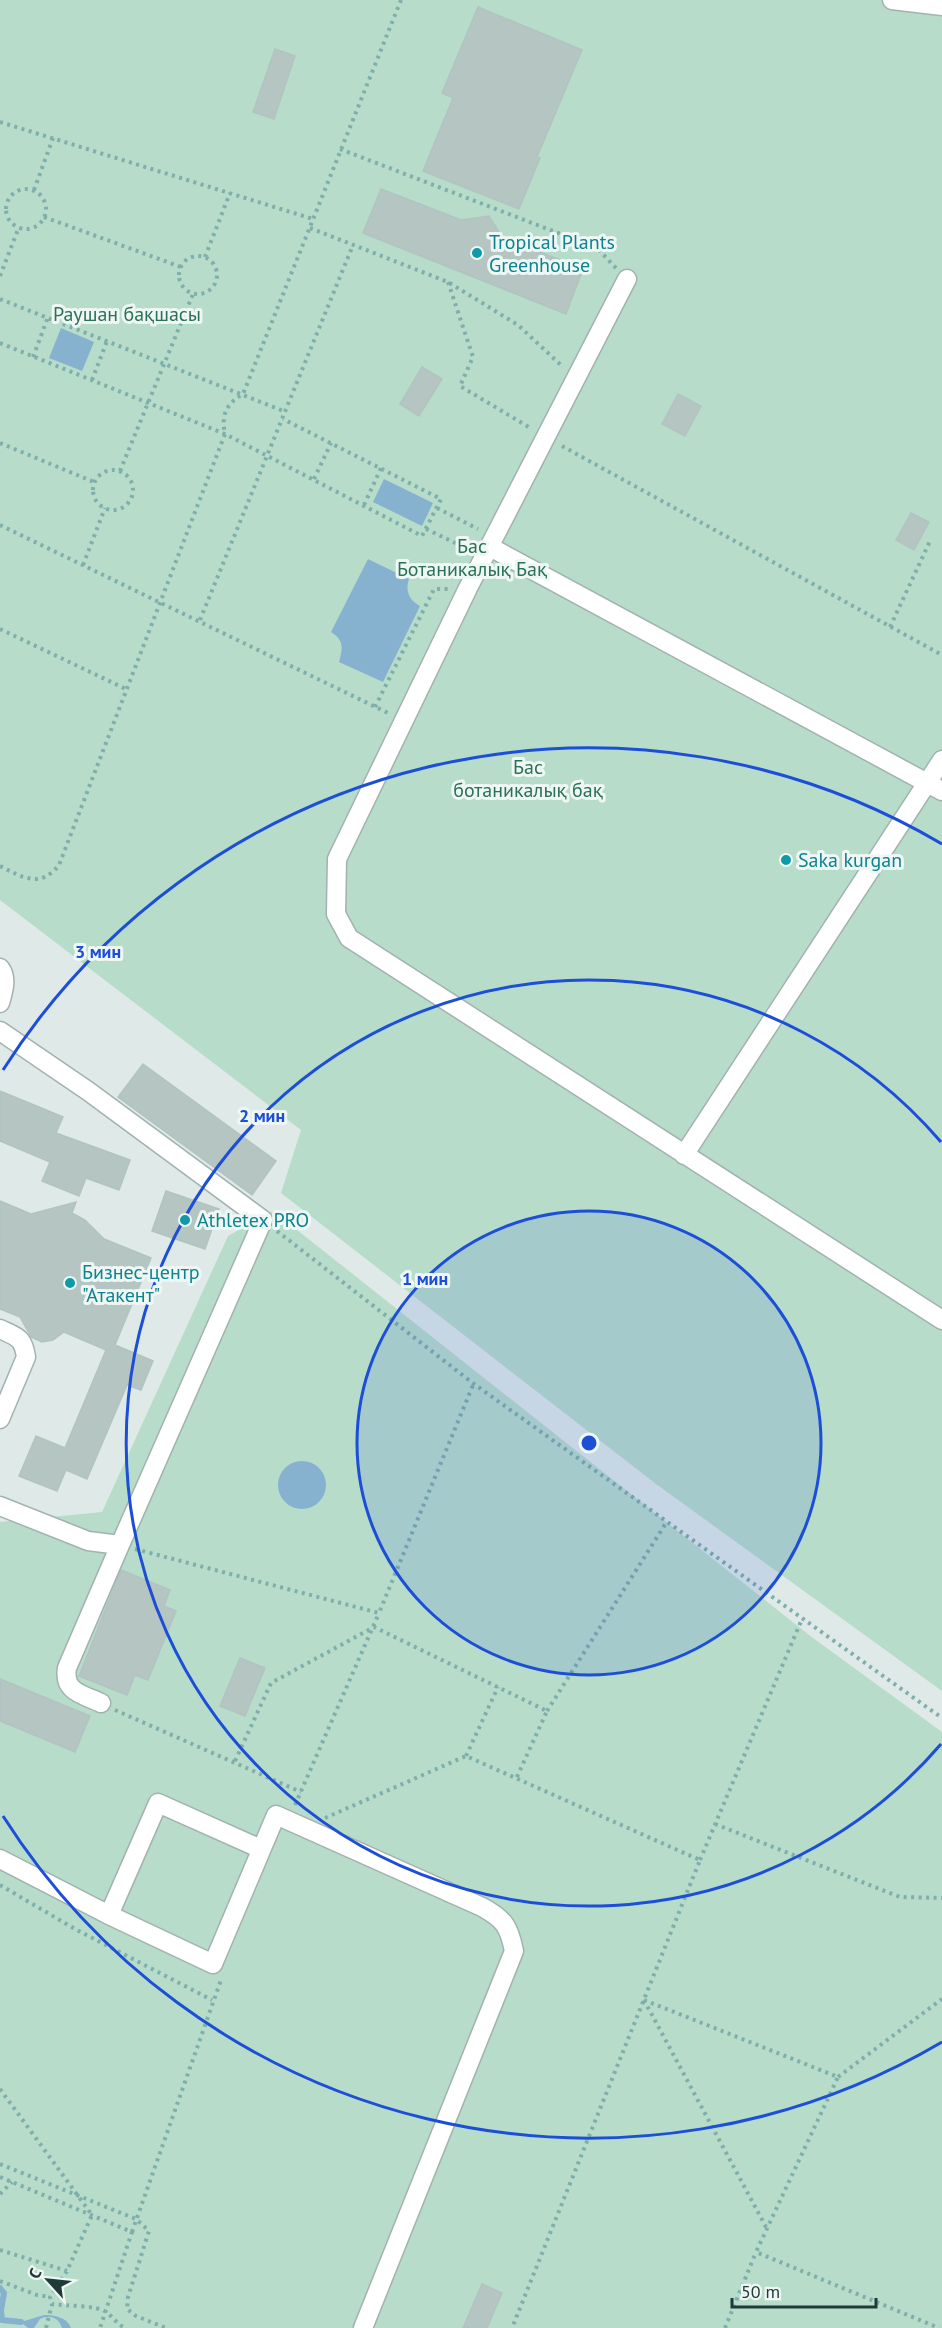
<svg xmlns="http://www.w3.org/2000/svg" width="942" height="2328" font-family="'PT Sans',sans-serif">
	<style>
		.green { fill: #b7dcca }
		.water { fill: #86b2d0 }
		.lines { fill: none; stroke-linecap: round; stroke-linejoin: round }
		.stream { stroke: #86b2d0; stroke-width: 6 }
		.building { fill: #b4c5c2; stroke: #b1c4c1; stroke-width: 1.5 }
		.minor-casing { stroke: #a2b2b0; stroke-width: 21 }
		.path { stroke: #7faeab; stroke-width: 4; stroke-dasharray: 3 4.5; stroke-linecap: butt }
		.minor { stroke: #fff; stroke-width: 18 }
		.ring { fill: none; stroke: #1d4ed8; stroke-width: 3 }
		.culture-dot { fill: #0f9aa8; stroke: #eff7f5; stroke-width: 2 }
		.labels { text-anchor: middle; stroke-width: 6; stroke-linejoin: round; paint-order: stroke }
		.culture-label { font-size: 20px; fill: #0d838f; stroke: #eff7f5; text-anchor: start }
		.park-label { font-size: 20px; fill: #2a7157; stroke: #eff7f5 }
		.centre { fill: #1d4ed8; stroke: #eff7f5; stroke-width: 3 }
		.ring-label { font-size: 18px; text-anchor: middle; font-weight: bold; fill: #1d4ed8; stroke: #eff7f5; stroke-width: 6; stroke-linejoin: round; paint-order: stroke }
	</style>
	<rect width="100%" height="100%" fill="#dfeae8"/>
	<path class="green" d="M0,0H942V1691L656,1484L281,1193L301,1130L0,900Z
		M273,1211L813,1638L942,1732V2328H0V1522L102,1512L228,1236Z"/>
	<path class="water" d="M61,328L94,342L82,371L49,358Z
		M384,479L433,503L422,526L373,502Z
		M368,559L409,579C405,591 409,600 420,606L383,682L339,662C343,648 344,640 331,632Z
		M278 1485a24 24 0 1 1 48 0a24 24 0 1 1-48 0Z
		M44,2315C54,2315 67,2317 71,2328H62C59,2318 50,2314 40,2319L34,2328H28L21,2322Z"/>
	<g class="lines">
		<path class="stream" d="M0,2288L4,2293L1,2310L2,2320L21,2322"/>
	</g>
	<path class="building" d="M478,7L582,50L537,157L540,158L519,209L423,171L453,98L442,93Z
		M275,49L295,56L274,119L253,112Z
		M381,189L461,220L489,216L502,237L583,269L566,314L363,233Z
		M422,367L442,379L419,416L400,404Z
		M678,394L701,406L685,436L662,424Z
		M911,513L929,522L914,550L896,540Z
		M143,1064L276,1161L252,1195L118,1097Z
		M0,1091L63,1117L56,1133L130,1160L119,1190L86,1178L79,1196L42,1181L50,1162L0,1141Z
		M166,1191L219,1209L205,1249L152,1231Z
		M0,1201L31,1214L76,1202L72,1213L85,1220L104,1239L151,1258L115,1345L153,1361L141,1390L127,1385L87,1479L66,1470L57,1491L19,1476L36,1436L65,1448L106,1350L64,1332L53,1340L42,1342L31,1337L20,1317L0,1309Z
		M121,1570L170,1590L164,1606L176,1611L148,1680L135,1675L127,1695L79,1676Z
		M240,1658L265,1668L245,1716L220,1706Z
		M0,1679L90,1716L75,1752L0,1721Z
		M482,2284L502,2293L487,2328H463Z"/>
	<g class="lines">
		<g class="minor-casing">
			<path id="minor" d="M892,0L942,6
				M627,279L468,588L337,859L336,914L349,938L942,1320
				M490,547L942,791
				M0,968C8,978 3,992 0,1003
				M0,1031L88,1091L263,1220L120,1545L88,1541L0,1506
				M684,1155L942,760
				M0,1329C17,1337 23,1337 26,1357L0,1419
				M101,1703C82,1694 63,1692 67,1668L120,1545
				M0,1859L109,1915L213,1964L276,1815L482,1907C504,1919 509,1926 514,1951L363,2328
				M109,1915L158,1803L261,1849"/>
		</g>
		<path class="path" d="M0,122L313,219
			M340,149L597,248L616,268
			M6 209a20 20 0 1 1 40 0a20 20 0 1 1-40 0Z
			M34,190L53,138
			M44,217L181,267
			M310,228L448,282L518,325L563,367
			M179 275a19 19 0 1 1 38 0a19 19 0 1 1-38 0Z
			M205,257L230,193
			M0,276L19,227
			M448,282L473,357L460,386L532,429
			M0,299L286,412
			M0,343L225,434L422,536L441,499L283,419
			M33,357L48,317
			M92,380L107,341
			M0,443L94,482
			M562,446L942,655
			M93 490a20 20 0 1 1 40 0a20 20 0 1 1-40 0Z
			M120,471L193,294
			M314,479L331,443
			M364,505L381,468
			M437,508L478,529
			M0,525L388,713
			M426,529L468,549
			M83,565L105,508
			M200,620L353,245
			M890,627L930,541
			M0,629L126,689
			M375,707L434,589H450
			M0,866C22,877 40,889 59,865L225,434C221,415 226,404 243,394L401,0
			M277,1231L474,1384L942,1718
			M135,1549L379,1613L473,1385
			M115,1710L301,1792
			M547,1711L666,1523
			M466,1756L498,1687
			M235,1761L271,1683L374,1627L547,1711L516,1779
			M295,1805L379,1613
			M325,1818L466,1756L700,1860L512,2328
			M715,1824L900,1897L942,1898
			M700,1860L802,1619
			M0,1885L75,1929L212,2000
			M644,2000L838,2077L756,2252L939,2328
			M644,2000L766,2227
			M838,2077L942,1999
			M0,2089L92,2215L67,2271L50,2297L52,2304C65,2306 96,2305 106,2312C113,2317 117,2324 125,2328
			M0,2164L136,2219L149,2231L128,2297L127,2309L136,2316L166,2328
			M0,2177L132,2232L100,2328
			M0,2194L12,2182
			M132,2232L221,1980
			M0,2250L67,2271
			M0,2281L37,2295L50,2297
			M46,2328L52,2304
			M725,2328L756,2252"/>
		<use href="#minor" class="minor"/>
	</g>
	<circle cx="589" cy="1443" r="232" fill="#1d4ed8" fill-opacity=".12"/>
	<g class="ring">
		<circle cx="589" cy="1443" r="232"/>
		<path d="M941 1744A463 463 0 1 1 941 1142"/>
		<path d="M942 2042A695 695 0 0 1 3 1816M3 1070A695 695 0 0 1 942 844"/>
	</g>
	<g class="culture-dot">
		<circle cx="477" cy="253" r="6"/>
		<circle cx="786" cy="860" r="6"/>
		<circle cx="185" cy="1220" r="6"/>
		<circle cx="70" cy="1283" r="6"/>
	</g>
	<g class="labels">
		<g class="culture-label">
			<text x="489" y="249">Tropical Plants<tspan x="489" dy="23">Greenhouse</tspan></text>
			<text x="798" y="867">Saka kurgan</text>
			<text x="197" y="1227">Athletex PRO</text>
			<text x="82" y="1279">Бизнес-центр<tspan x="82" dy="23">"Атакент"</tspan></text>
		</g>
		<g class="park-label">
			<text x="127" y="321">Раушан бақшасы</text>
			<text x="472" y="553">Бас<tspan x="472" dy="23">Ботаникалық Бақ</tspan></text>
			<text x="528" y="774">Бас<tspan x="528" dy="23">ботаникалық бақ</tspan></text>
		</g>
	</g>
	<circle cx="589" cy="1443" r="9" class="centre"/>
	<g class="ring-label">
		<text x="98" y="958">3 мин</text>
		<text x="262" y="1122">2 мин</text>
		<text x="425" y="1285">1 мин</text>
	</g>
	<g transform="translate(48 2280) rotate(297)" stroke="#eff7f5" stroke-width="4.5" paint-order="stroke">
	<path d="M0-4.5L10 22L0 15L-10 22Z" fill="#203a3a"/>
	<text y="-9" font-size="16" font-weight="bold" text-anchor="middle" fill="#203a3a">С</text>
	</g>
	<path d="M732 2298v9h144v-9" fill="none" stroke="#203a3a" stroke-width="3"/>
	<text x="741" y="2298" font-size="18" fill="#203a3a" stroke="#eff7f5" stroke-width="4.5" paint-order="stroke">50 m</text>
</svg>
